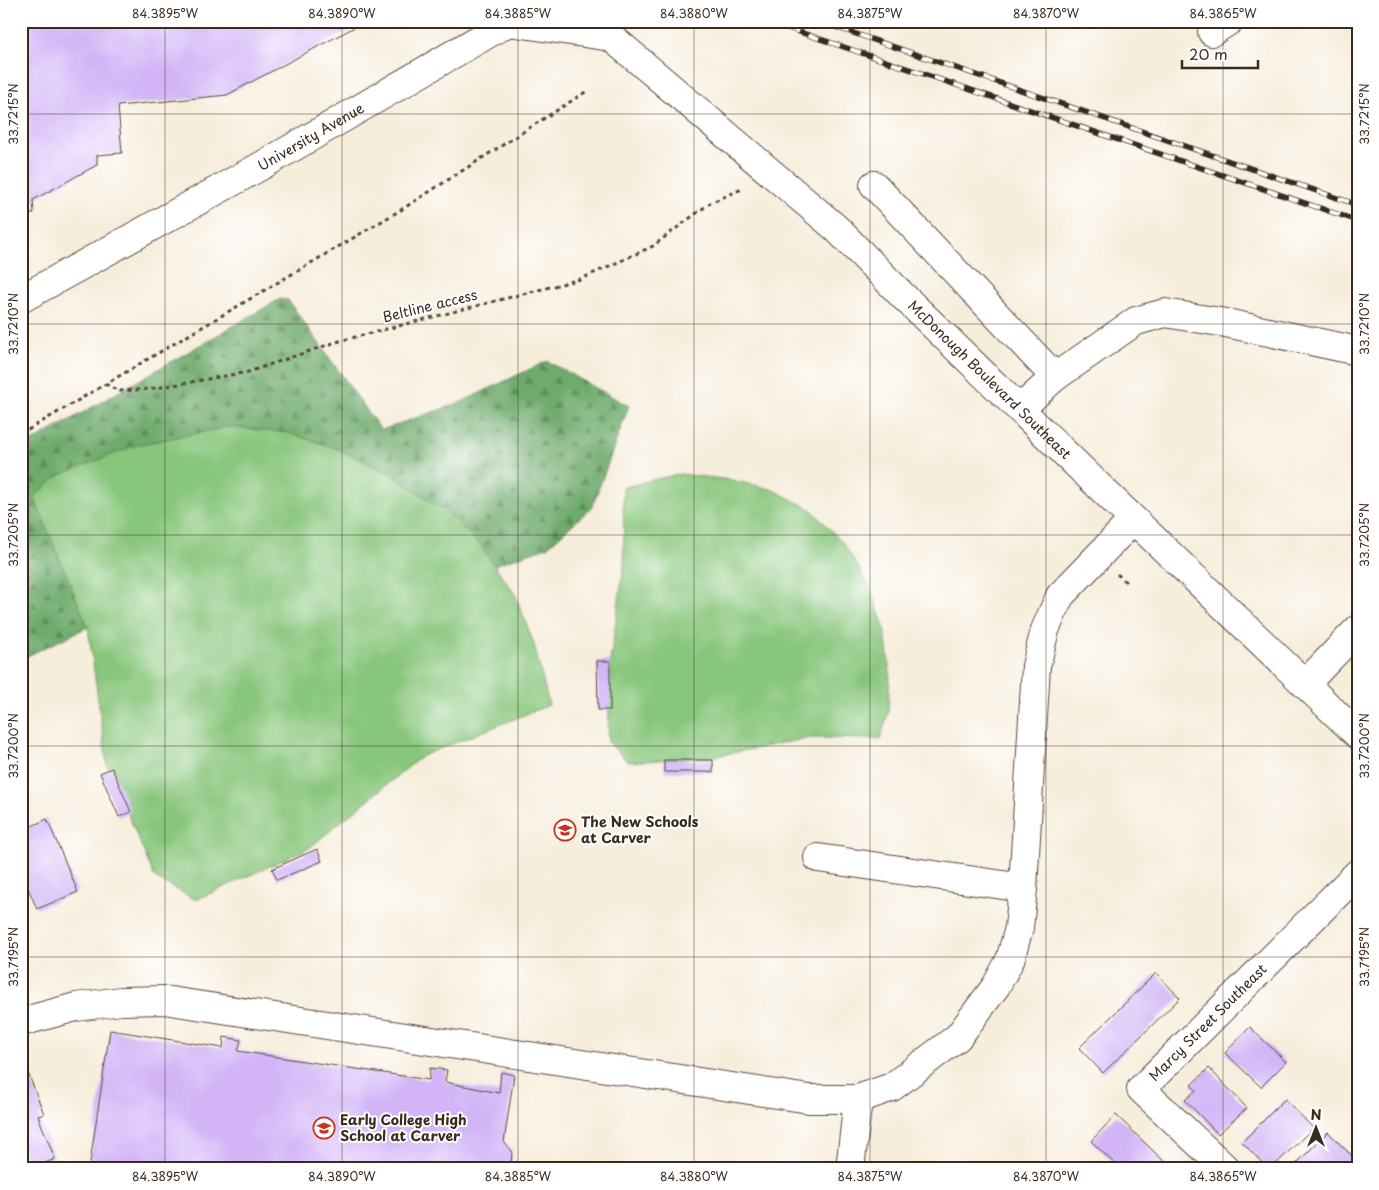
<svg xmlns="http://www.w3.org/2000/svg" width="1379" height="1190" font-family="'Playpen Sans',sans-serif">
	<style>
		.grass { fill: url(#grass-dots); stroke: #62784d }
		.forest { fill: url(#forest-firs); stroke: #546a45 }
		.pitch { fill: #88c67c; stroke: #62784d }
		.building { fill: #d2b4f7 }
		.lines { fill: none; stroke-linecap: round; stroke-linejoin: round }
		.minor-casing { stroke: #57473a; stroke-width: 30 }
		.major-casing { stroke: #57473a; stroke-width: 30 }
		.path { stroke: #57473a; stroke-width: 3; stroke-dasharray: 4 4; stroke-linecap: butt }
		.minor { stroke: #fff; stroke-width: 28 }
		.major { stroke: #fff; stroke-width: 28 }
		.rail-casing { stroke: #3b2a1e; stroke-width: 5.5 }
		.rail { stroke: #fff; stroke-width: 4; stroke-dasharray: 11; stroke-linecap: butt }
		.ticks { fill: none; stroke: #3b2a1e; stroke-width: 1; stroke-opacity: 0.45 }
		.labels { text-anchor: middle; stroke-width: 4; stroke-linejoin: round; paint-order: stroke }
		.street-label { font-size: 14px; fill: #3b2a1e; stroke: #fff }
		.poi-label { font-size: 14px; font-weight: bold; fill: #3b2a1e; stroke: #fff; text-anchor: start }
		.neatline { fill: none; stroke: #3b2a1e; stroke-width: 2 }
		.ticks-label { font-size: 12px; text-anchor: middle; fill: #3b2a1e }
	</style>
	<defs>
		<pattern id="grass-dots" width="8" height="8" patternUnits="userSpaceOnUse" patternTransform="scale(1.25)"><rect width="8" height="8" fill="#88c67c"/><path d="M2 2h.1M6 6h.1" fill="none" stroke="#70a165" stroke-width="1.8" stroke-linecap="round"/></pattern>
		<pattern id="forest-firs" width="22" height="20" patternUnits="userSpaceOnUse" patternTransform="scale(1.25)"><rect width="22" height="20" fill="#6eab6c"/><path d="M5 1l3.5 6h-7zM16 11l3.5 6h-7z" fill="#5c8b58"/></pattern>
	</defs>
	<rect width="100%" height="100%" fill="#fff"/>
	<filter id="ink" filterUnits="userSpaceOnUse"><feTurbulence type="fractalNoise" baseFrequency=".02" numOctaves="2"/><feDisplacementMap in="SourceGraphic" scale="10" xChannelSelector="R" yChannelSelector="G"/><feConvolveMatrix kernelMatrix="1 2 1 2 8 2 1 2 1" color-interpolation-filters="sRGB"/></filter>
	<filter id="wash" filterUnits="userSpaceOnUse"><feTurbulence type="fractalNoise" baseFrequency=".0096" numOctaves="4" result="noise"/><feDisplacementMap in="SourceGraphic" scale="20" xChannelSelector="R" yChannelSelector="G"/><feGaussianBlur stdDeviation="1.12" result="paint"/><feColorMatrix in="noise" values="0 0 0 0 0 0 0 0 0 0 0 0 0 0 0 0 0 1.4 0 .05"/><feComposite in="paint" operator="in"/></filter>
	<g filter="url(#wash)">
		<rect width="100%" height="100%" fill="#f6edda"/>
		<path class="grass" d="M55,1159L90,1164L89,1169H31Z"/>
		<path class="forest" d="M280,299L288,300L381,430L459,403L547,361L629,406L592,507L547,547L494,565L446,512L393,475L333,447L288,433L229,427L137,445L34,497L88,627L21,659V448Z"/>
		<path class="pitch" d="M229,427L288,433L333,447L393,475L446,512L480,545L515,594L534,644L549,705L422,756L309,848L196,900L155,878L107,765L88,627L34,497L58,476L137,445Z
			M680,474L732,480L771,489L811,509L844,544L870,587L885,630L890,672L888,714L880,739L810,738L711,757L628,762L608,742L610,661L624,565L623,488L643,482Z"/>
		<g id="blocks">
			<path class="building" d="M21,21H366L227,95L118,106L122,153L97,155V165L33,200L34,213L22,218L21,209Z
				M597,661H610V710H598Z
				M664,760H713V772H664Z
				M112,768L131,812L119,817L100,773Z
				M47,819L78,892L37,909L21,872V831Z
				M317,849L322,861L277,880L272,869Z
				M1156,973L1180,998L1103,1073L1079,1048Z
				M1250,1027L1286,1062L1261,1087L1225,1053Z
				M110,1030L223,1048L224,1037L241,1040L238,1051L429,1080L430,1068L447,1070L445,1082L499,1093L501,1072L514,1075L504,1142L512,1151L511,1167L509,1169H89Z
				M23,1060L44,1114L38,1116L55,1159L30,1169L22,1150L21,1151V1061Z
				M1209,1068L1247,1108L1218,1134L1185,1100L1196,1090L1191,1085Z
				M1285,1099L1313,1128L1271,1169H1268L1242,1142Z
				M1116,1115L1172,1169H1120L1091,1141Z
				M1328,1132L1356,1160L1347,1169H1291Z"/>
		</g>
	</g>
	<g filter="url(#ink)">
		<use href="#blocks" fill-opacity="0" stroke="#57473a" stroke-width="1"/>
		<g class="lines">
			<g class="minor-casing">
				<g id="minor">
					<path d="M1212,32L1229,21"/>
					<path d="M874,185L1055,377"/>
					<path d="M1020,409L1055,377L1136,321L1165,313L1226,323L1358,351"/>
					<path d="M1305,684L1358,629"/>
					<path d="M818,858L1023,888"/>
					<path d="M21,1022L76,1007L121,1001L164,1000L809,1099H858L892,1087L958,1037L996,986L1010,960L1019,928L1023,888L1036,666L1045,630L1060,596L1133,520"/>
					<path d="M850,1169L858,1099"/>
					<path id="s1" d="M1226,1169L1141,1089L1358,873"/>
				</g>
			</g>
			<g class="major-casing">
				<g id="major">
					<path d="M509,22L611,37"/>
					<path id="s2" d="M611,37L836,228L901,294L1106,493L1358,735"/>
					<path id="s3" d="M21,299L261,166L510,21"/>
				</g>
			</g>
			<path class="path" d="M105,384L120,391L150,389L248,372L336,342L581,279L653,246L710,203L742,189
				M21,434L404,208L587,91
				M1117,574L1126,582"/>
			<use href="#minor" class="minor"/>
			<use href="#major" class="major"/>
			<g class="rail-casing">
				<path id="rail" d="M767,21L1358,221
					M818,21L1358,205"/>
			</g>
			<use href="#rail" class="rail"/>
		</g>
	</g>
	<path class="ticks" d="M165,21V1169M342,21V1169M518,21V1169M694,21V1169M870,21V1169M1046,21V1169M1223,21V1169M21,114H1358M21,324H1358M21,535H1358M21,746H1358M21,957H1358M21,1168H1358"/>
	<defs>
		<g id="school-ring" transform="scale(1.125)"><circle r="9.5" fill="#fff" stroke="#c8321e" stroke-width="1.5"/><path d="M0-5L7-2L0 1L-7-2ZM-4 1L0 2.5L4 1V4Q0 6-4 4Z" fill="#c8321e"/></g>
	</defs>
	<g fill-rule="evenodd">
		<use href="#school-ring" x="565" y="830"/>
		<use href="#school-ring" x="324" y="1128"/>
	</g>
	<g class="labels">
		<g class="street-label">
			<text dy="5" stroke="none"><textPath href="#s3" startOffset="332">University Avenue</textPath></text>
			<text transform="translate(430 306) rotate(-14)" y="5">Beltline access</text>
			<text dy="5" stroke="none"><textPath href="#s2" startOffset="511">McDonough Boulevard Southeast</textPath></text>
			<text dy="5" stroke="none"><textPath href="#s1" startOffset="211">Marcy Street Southeast</textPath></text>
		</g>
		<g class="poi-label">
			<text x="581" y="827">The New Schools<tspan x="581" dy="16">at Carver</tspan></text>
			<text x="340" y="1125">Early College High<tspan x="340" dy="16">School at Carver</tspan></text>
		</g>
	</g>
	<rect width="1379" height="1190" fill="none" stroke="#fff" stroke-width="55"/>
	<g transform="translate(1316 1128)" stroke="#ffffff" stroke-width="4" paint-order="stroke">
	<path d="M0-4L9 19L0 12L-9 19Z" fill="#3b2a1e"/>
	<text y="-8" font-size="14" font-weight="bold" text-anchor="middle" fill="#3b2a1e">N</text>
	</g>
	<path d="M1182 60v8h76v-8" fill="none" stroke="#3b2a1e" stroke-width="2.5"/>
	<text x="1189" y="60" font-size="15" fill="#3b2a1e" stroke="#ffffff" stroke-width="4" paint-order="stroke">20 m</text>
	<rect x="28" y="28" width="1324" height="1134" class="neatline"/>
	<g class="ticks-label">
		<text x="165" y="18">84.3895°W</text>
		<text x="342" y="18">84.3890°W</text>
		<text x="518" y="18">84.3885°W</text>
		<text x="694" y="18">84.3880°W</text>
		<text x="870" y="18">84.3875°W</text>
		<text x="1046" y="18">84.3870°W</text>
		<text x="1223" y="18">84.3865°W</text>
		<text transform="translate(14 114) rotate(-90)" y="4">33.7215°N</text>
		<text transform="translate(1365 114) rotate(-90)" y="4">33.7215°N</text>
		<text transform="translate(14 324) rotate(-90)" y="4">33.7210°N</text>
		<text transform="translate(1365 324) rotate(-90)" y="4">33.7210°N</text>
		<text transform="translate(14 535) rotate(-90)" y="4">33.7205°N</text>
		<text transform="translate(1365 535) rotate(-90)" y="4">33.7205°N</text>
		<text transform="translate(14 746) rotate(-90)" y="4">33.7200°N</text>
		<text transform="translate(1365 746) rotate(-90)" y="4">33.7200°N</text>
		<text transform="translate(14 957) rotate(-90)" y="4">33.7195°N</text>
		<text transform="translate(1365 957) rotate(-90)" y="4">33.7195°N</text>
		<text x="165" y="1181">84.3895°W</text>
		<text x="342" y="1181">84.3890°W</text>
		<text x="518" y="1181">84.3885°W</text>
		<text x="694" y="1181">84.3880°W</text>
		<text x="870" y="1181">84.3875°W</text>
		<text x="1046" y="1181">84.3870°W</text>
		<text x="1223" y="1181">84.3865°W</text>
	</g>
</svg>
